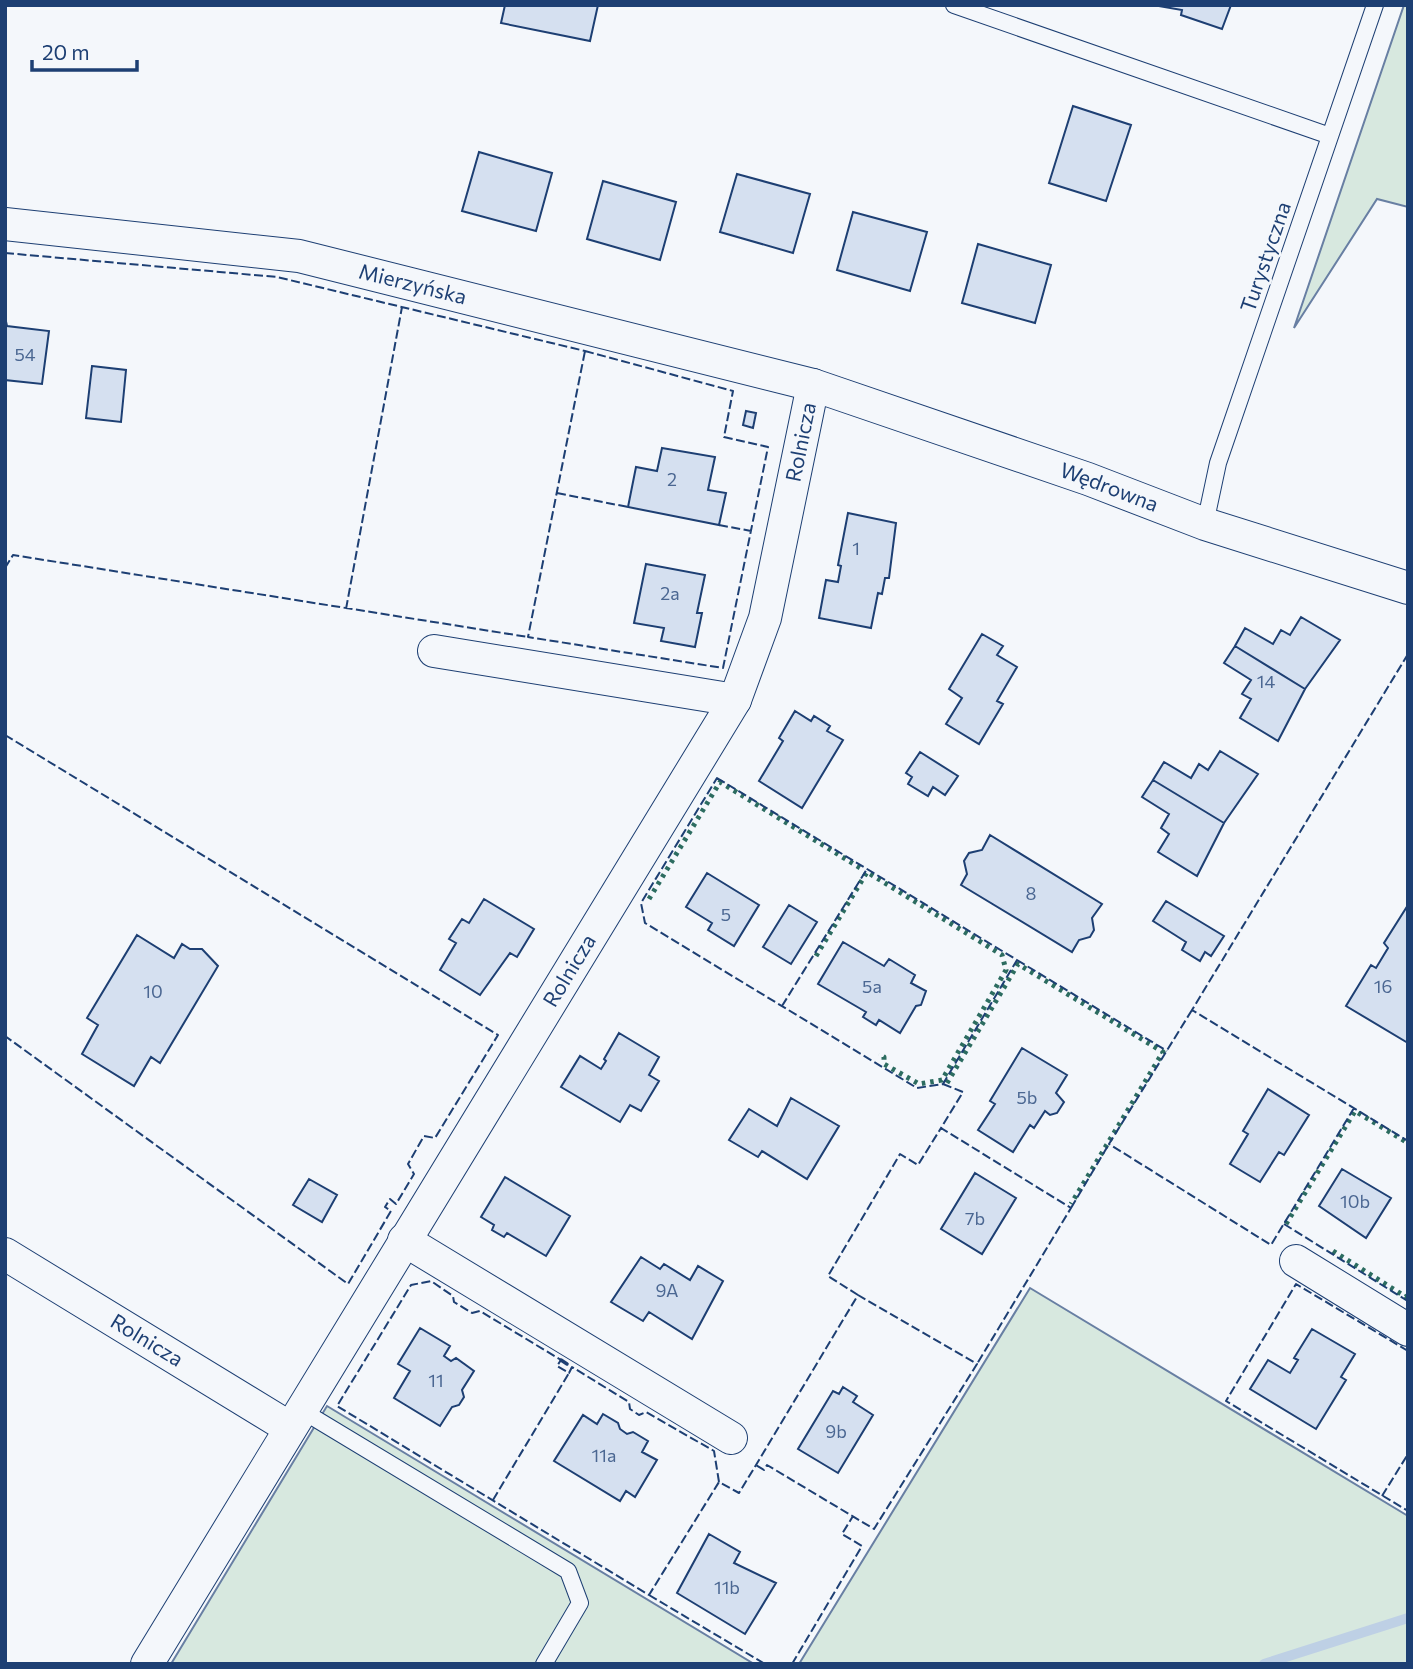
<svg xmlns="http://www.w3.org/2000/svg" width="1413" height="1669" font-family="Commissioner,sans-serif">
	<style>
		.green { fill: #d7e8df; stroke: #687fa3; stroke-width: 2 }
		.lines { fill: none; stroke-linecap: round; stroke-linejoin: round }
		.stream { stroke: #bed0e5; stroke-width: 10 }
		.building { fill: #d5e0f0; stroke: #1d3f73; stroke-width: 2 }
		.service-casing { stroke: #1d3f73; stroke-width: 18 }
		.minor-casing { stroke: #1d3f73; stroke-width: 34 }
		.service { stroke: #f4f7fb; stroke-width: 16 }
		.minor { stroke: #f4f7fb; stroke-width: 32 }
		.hedge { stroke: #2c6c60; stroke-width: 5; stroke-dasharray: 3.5 5; stroke-linecap: butt }
		.fence { stroke: #1d3f73; stroke-width: 2; stroke-dasharray: 9 3.5; stroke-linecap: butt }
		.wall { stroke: #1d3f73; stroke-width: 3.5 }
		.labels { text-anchor: middle; stroke-width: 5; stroke-linejoin: round; paint-order: stroke }
		.number-label { font-size: 18px; fill: #4b6792 }
		.street-label { font-size: 21px; fill: #1d3f73; stroke: #f4f7fb }
	</style>
	<rect width="100%" height="100%" fill="#f4f7fb"/>
	<path class="green" d="M1404,5H1408V207L1377,199L1294,328Z
		M1030,1288L1408,1516V1664H799Z
		M327,1406L754,1664H171Z"/>
	<g class="lines">
		<path class="stream" d="M1264,1664L1408,1618"/>
	</g>
	<path class="building" d="M505,5H598L590,41L501,23Z
		M1153,5H1231L1222,29L1181,15L1182,10Z
		M1073,106L1131,125L1106,201L1049,183Z
		M479,152L552,173L536,231L462,211Z
		M737,174L810,194L793,253L720,232Z
		M603,181L676,202L660,260L587,239Z
		M853,212L927,232L910,291L837,270Z
		M978,244L1051,265L1035,323L962,303Z
		M5,317L7,326L49,331L42,384L5,380Z
		M92,366L126,370L121,422L86,418Z
		M746,411L756,413L753,428L743,425Z
		M662,448L715,457L708,490L726,493L719,525L628,507L636,467L657,471Z
		M848,513L896,523L889,578H885L882,594L878,593L871,628L819,618L826,580L838,582L841,566L838,565Z
		M646,564L705,575L697,613H702L695,647L661,641L664,628L634,623Z
		M1301,617L1340,640L1305,689L1235,646L1245,628L1273,644L1281,630L1290,635Z
		M982,634L1003,646L997,655L1017,667L997,701L1003,704L979,744L946,724L962,698L949,689Z
		M1235,646L1305,689L1278,741L1240,718L1251,699L1242,694L1251,680L1224,663Z
		M795,711L811,721L814,716L830,726L827,731L843,740L802,808L759,781L783,741L779,738Z
		M1220,751L1258,774L1224,823L1153,780L1164,762L1191,778L1199,764L1208,770Z
		M920,752L958,776L945,795L933,787L928,796L908,784L912,777L906,773Z
		M1153,780L1224,823L1197,876L1158,852L1169,834L1161,828L1169,814L1142,797Z
		M990,835L1102,904L1092,918L1094,930L1090,937L1079,940L1072,952L961,885L967,874L964,861L969,853L982,850Z
		M707,873L759,905L734,946L708,930L712,923L686,907Z
		M484,899L534,929L517,957L510,953L480,995L440,970L456,943L449,939L462,919L469,923Z
		M1166,901L1224,936L1211,956L1205,952L1200,961L1182,950L1186,942L1153,921Z
		M789,905L817,922L791,964L763,947Z
		M1408,905V1043L1346,1006L1371,965L1376,968L1388,948L1384,943Z
		M137,935L174,958L182,944L190,949H202L218,966L160,1063L151,1057L134,1086L82,1054L98,1025L87,1018Z
		M843,942L884,966L889,959L915,975L911,983L926,991L921,1005L916,1006L900,1033L879,1020L876,1025L863,1017L866,1012L818,984Z
		M619,1033L659,1057L649,1075L659,1081L641,1111L630,1105L620,1122L561,1087L580,1056L601,1069L606,1061L604,1059Z
		M1022,1048L1067,1075L1056,1093L1064,1102L1057,1113L1050,1115L1045,1111L1034,1128L1030,1125L1013,1152L978,1130L995,1104L990,1101Z
		M1268,1089L1309,1115L1284,1155L1279,1152L1260,1182L1230,1164L1248,1134L1243,1131Z
		M791,1098L839,1126L807,1179L762,1151L758,1157L729,1140L749,1109L777,1126Z
		M1342,1169L1391,1198L1366,1238L1319,1206Z
		M975,1173L1016,1198L982,1254L941,1229Z
		M505,1177L570,1216L546,1256L507,1233L504,1237L492,1230L494,1225L481,1217Z
		M309,1179L337,1195L322,1222L293,1205Z
		M641,1257L660,1269L664,1264L690,1280L698,1266L723,1281L692,1339L649,1312L643,1321L611,1302Z
		M420,1328L450,1346L444,1356L451,1361L456,1358L474,1371L462,1390L464,1397L459,1405L452,1407L440,1426L394,1398L410,1371L398,1364Z
		M1312,1329L1355,1354L1341,1377L1346,1380L1316,1429L1250,1389L1268,1360L1290,1373L1298,1360L1294,1358Z
		M843,1387L857,1396L853,1402L873,1415L838,1473L798,1449L833,1391L839,1394Z
		M603,1414L618,1423L620,1429L627,1434L633,1432L648,1441L642,1452L657,1460L635,1497L626,1491L620,1501L554,1461L583,1415L597,1424Z
		M709,1534L740,1552L734,1563L776,1583L745,1634L677,1593Z"/>
	<g class="lines">
		<g class="service-casing">
			<path id="service" d="M954,5L1330,136
				M1205,524L1218,463L1375,5
				M301,1410L568,1571L580,1603L544,1664"/>
		</g>
		<g class="minor-casing">
			<g id="minor">
				<path id="s1" d="M5,224L299,256L813,385L1088,479L1205,524L1408,588"/>
				<path d="M434,651L735,700"/>
				<path d="M404,1240L731,1438"/>
				<path id="s2" d="M5,1254L290,1428"/>
				<path d="M1296,1261L1408,1330"/>
				<path id="s3" d="M147,1664L735,700L765,618L813,385"/>
			</g>
		</g>
		<use href="#service" class="service"/>
		<use href="#minor" class="minor"/>
		<path class="hedge" d="M649,899L720,782L862,869
			M816,956L867,872L1002,955L1006,970L942,1080L919,1084L884,1064V1057L879,1054
			M947,1083L1018,964L1163,1052L1071,1204
			M1286,1224L1355,1111L1408,1143
			M1333,1251L1406,1297L1408,1294"/>
		<path class="fence" d="M5,253L277,277L585,351
			M585,351L733,391L724,437L768,447L723,668L528,637Z
			M557,493L628,507
			M719,525L751,531
			M5,568L13,555L528,637
			M346,609L402,307
			M1408,654L1192,1010L1408,1141
			M5,735L498,1035L435,1138L424,1136L408,1164L414,1174L396,1204L390,1199L385,1207L391,1211L348,1284L5,1036
			M717,778L1017,960L943,1084L917,1088L645,923L641,903Z
			M1017,960L1167,1051
			M782,1006L867,869
			M1192,1010L1109,1144L1271,1245L1354,1108
			M943,1084L963,1092L941,1128L1071,1208L977,1364
			M1071,1208L1109,1144
			M1284,1224L1406,1300L1408,1298
			M858,1295L828,1276L900,1154L918,1165L941,1128
			M1408,1351L1296,1284L1226,1401L1408,1511
			M719,1482L714,1451L646,1412L639,1415L630,1409L629,1402L572,1367L569,1373L557,1366L561,1360L480,1311L472,1313L454,1302L453,1296L431,1281L411,1285L337,1406L649,1595L719,1482L739,1493L756,1465L858,1295L977,1364L874,1529L767,1465L764,1470L756,1465
			M1382,1496L1408,1454
			M493,1500L569,1373
			M649,1595L765,1664
			M792,1664L862,1546L842,1534L853,1516"/>
		<path class="wall" d="M561,1360L567,1364"/>
	</g>
	<g class="labels">
		<g class="number-label">
			<text x="25" y="361">54</text>
			<text x="672" y="486">2</text>
			<text x="856" y="555">1</text>
			<text x="670" y="600">2a</text>
			<text x="1266" y="688">14</text>
			<text x="1031" y="900">8</text>
			<text x="726" y="921">5</text>
			<text x="872" y="993">5a</text>
			<text x="1383" y="993">16</text>
			<text x="153" y="998">10</text>
			<text x="1027" y="1104">5b</text>
			<text x="1355" y="1208">10b</text>
			<text x="975" y="1225">7b</text>
			<text x="667" y="1297">9A</text>
			<text x="436" y="1387">11</text>
			<text x="836" y="1438">9b</text>
			<text x="604" y="1462">11a</text>
			<text x="727" y="1594">11b</text>
		</g>
		<g class="street-label">
			<text transform="translate(1266 257) rotate(-71)" y="7">Turystyczna</text>
			<text dy="7" stroke="none"><textPath href="#s1" startOffset="413">Mierzyńska</textPath></text>
			<text dy="7" stroke="none"><textPath href="#s3" startOffset="1396">Rolnicza</textPath></text>
			<text dy="7" stroke="none"><textPath href="#s1" startOffset="1139">Wędrowna</textPath></text>
			<text dy="7" stroke="none"><textPath href="#s3" startOffset="812">Rolnicza</textPath></text>
			<text dy="7" stroke="none"><textPath href="#s2" startOffset="166">Rolnicza</textPath></text>
		</g>
	</g>
	<rect width="1413" height="1669" fill="none" stroke="#1d3f73" stroke-width="14"/>
	<path d="M32 60v10h105v-10" fill="none" stroke="#1d3f73" stroke-width="3.5"/>
	<text x="42" y="60" font-size="21" fill="#1d3f73" stroke="#f4f7fb" stroke-width="5" paint-order="stroke">20 m</text>
</svg>
